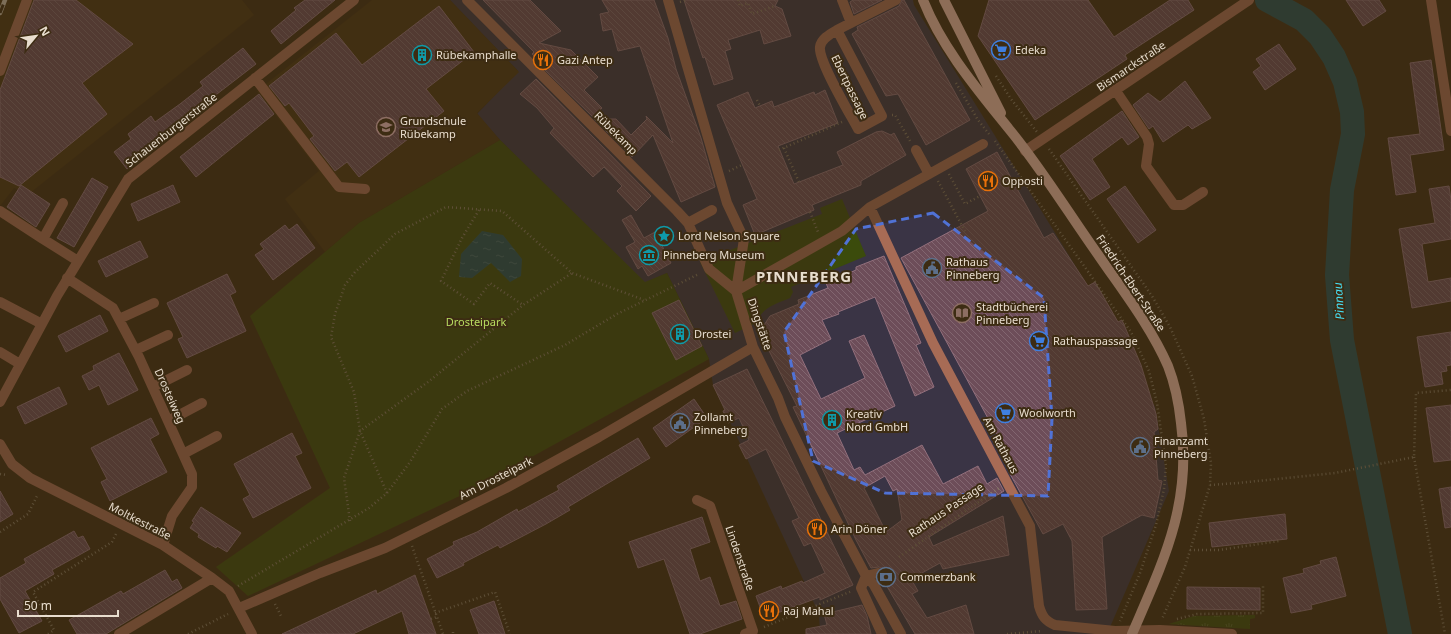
<svg xmlns="http://www.w3.org/2000/svg" width="1451" height="634" font-family="'Noto Sans',sans-serif">
	<style>
		.commercial { fill: #3a3445 }
		.built { fill: #483312 }
		.grass { fill: url(#grass-tufts) }
		.green { fill: #3b4b0c }
		.water { fill: url(#water-ripples) }
		.lines { fill: none; stroke-linecap: round; stroke-linejoin: round }
		.river { stroke: #214f56; stroke-width: 24 }
		.building { fill: url(#building-back-hatch); stroke: #926f7c; fill-rule: evenodd }
		.path { stroke: #877964; stroke-width: 2.5; stroke-dasharray: 1 3; stroke-linecap: butt }
		.minor { stroke: #a76b55; stroke-width: 10 }
		.major { stroke: #efbcaa; stroke-width: 10 }
		.rail-casing { stroke: #cbbfae; stroke-width: 4.5 }
		.rail { stroke: #3d2c13; stroke-width: 3; stroke-dasharray: 9; stroke-linecap: butt }
		.marked { fill: none; stroke: #5072d6; stroke-width: 3; stroke-dasharray: 8 5; stroke-linejoin: round }
		.labels { text-anchor: middle; stroke-width: 4; stroke-linejoin: round; paint-order: stroke }
		.poi-label { font-size: 11px; fill: #e8ddce; stroke: #3d2c13; text-anchor: start }
		.street-label { font-size: 11px; fill: #e8ddce; stroke: #3d2c13 }
		.park-label { font-size: 11px; fill: #b8dd60; stroke: #3d2c13 }
		.water-label { font-size: 12px; font-style: italic; fill: #45dcf1; stroke: #3d2c13 }
		.district-label { font-size: 15px; font-weight: bold; letter-spacing: 1px; fill: #e8ddce; stroke: #3d2c13 }
	</style>
	<defs>
		<pattern id="grass-tufts" width="24" height="20" patternUnits="userSpaceOnUse"><rect width="24" height="20" fill="#3b4b0c"/><path d="M3 7l-1-3M5 7V3M7 7l1-3M15 17l-1-3M17 17v-4M19 17l1-3" fill="none" stroke="#57642e"/></pattern>
		<pattern id="water-ripples" width="26" height="14" patternUnits="userSpaceOnUse"><rect width="26" height="14" fill="#214f56"/><path d="M2 4q2-2 4 0t4 0M15 11q2-2 4 0t4 0" fill="none" stroke="#41686d"/></pattern>
		<pattern id="building-back-hatch" width="6" height="6" patternUnits="userSpaceOnUse"><rect width="6" height="6" fill="#6d4d59"/><path d="M-1 5l2 2M0 0l6 6M5-1l2 2" fill="none" stroke="#826670"/></pattern>
	</defs>
	<rect width="100%" height="100%" fill="#3d2c13"/>
	<path class="commercial" d="M450,0H913L914,5L1099,304L1155,407L1169,491L1107,634H820L819,614L713,385L709,359L667,273L645,283L500,140L477,114L518,71Z"/>
	<path class="built" d="M0,0H242L254,15L30,193L14,188L0,206Z
		M372,0H450L519,72L477,113L500,140L359,223L325,252L285,199L319,171L257,91Z"/>
	<path class="grass" d="M1255,615V618L1250,619V629L1169,624L1194,616Z"/>
	<path class="green" d="M500,140L645,282L667,273L709,359L468,492L248,596L216,567L330,488L250,316L359,223Z
		M842,199L866,256L791,287L793,292L790,298C775,304 763,307 756,323L735,333L700,262L822,214L820,208Z"/>
	<path class="water" d="M482,231L503,235L522,259L521,276L510,282L491,263L472,278L459,277L461,254Z"/>
	<g class="lines">
		<path class="river" d="M1267,0L1304,20L1320,36L1334,57L1345,82L1352,112L1353,134L1342,190L1337,275L1342,340L1400,634"/>
	</g>
	<path class="building" d="M34,0H76L133,44L82,83L107,114L19,186L0,177V90Z
		M305,0H335L281,44L271,31L296,10L294,8Z
		M483,0H530L561,31L539,43L571,50L598,77L584,90L602,108L593,117L545,70L547,68L532,54L534,52Z
		M602,0H654L668,38L676,69L701,138L715,187L681,202L653,135L632,157L594,119H616L631,135L647,119L646,116L673,143L640,46L618,51L612,29L603,31L600,14L609,12Z
		M684,0H778L775,6L782,9L791,36L764,44L760,30L728,40L731,49L725,51L733,79L714,85L705,57L703,58Z
		M853,0H882L854,14L850,2Z
		M902,0H904L970,120L926,145L898,94L886,96L852,34L858,30L857,27L899,6Z
		M989,0H1088L1114,37L1170,0H1188L1194,10L1125,55L1127,59L1035,120L978,36Z
		M1346,0H1379L1386,11L1363,26Z
		M439,6L474,52L426,89L444,111L359,177L347,162L335,171L310,139L314,136L289,103L285,106L269,86L336,33L362,65Z
		M1279,44L1296,69L1265,90L1253,72L1261,66L1256,59Z
		M243,48L256,64L156,141L158,144L127,169L114,152L131,139L128,134L151,116L155,122L180,104L203,86L200,82Z
		M1431,60L1444,150L1410,155L1416,192L1396,195L1388,138L1420,134L1410,63Z
		M536,79L651,196L636,211L617,191L622,186L604,167L593,177L550,133L554,128L537,108L520,94Z
		M1185,81L1211,118L1192,129L1188,125L1163,142L1153,126L1149,129L1133,105L1148,93L1160,102Z
		M825,90L838,123L778,146L794,184L843,165L837,152L876,132L882,131L891,135L894,133L906,155L861,181V185L812,205L814,210L755,235L743,205L757,199L717,105L748,92L755,108L772,101L774,107L814,92L815,95Z
		M259,94L274,114L196,177L180,157Z
		M1122,111L1139,137L1128,145L1122,137L1092,159L1110,187L1090,200L1060,156Z
		M997,152L1044,238L1053,233L1088,286L1095,282L1118,322L1122,320L1141,365L1156,414L1158,429L1154,432L1158,480L1162,481L1154,518L1142,515L1102,537L1107,609L1076,610L1072,541L1063,524L1043,534L1009,472L1015,468L901,258L988,211L966,169Z
		M92,178L108,187L74,247L57,238Z
		M21,185L50,204L36,227L7,207Z
		M173,185L180,202L138,221L131,204Z
		M1125,186L1156,230L1138,243L1107,199Z
		M1449,186L1451,200V239L1422,244L1428,282L1451,278V301L1412,308L1399,229L1435,223L1429,189Z
		M631,215L644,238L655,232L671,263L648,276L642,266L638,269L626,247L635,242L622,220Z
		M297,224L315,248L273,280L255,255L264,249L260,244L285,225L289,230Z
		M140,241L148,257L106,277L98,261Z
		M884,256L921,343L916,345L934,387L915,396L875,297L838,312L839,314L822,320L831,339L800,355L821,399L865,378L849,341L864,335L895,406L837,433L854,470L860,467L865,475L922,445L943,484L978,466L987,484L997,478L1004,491L929,537L933,546L1003,516L1009,555L943,569L940,563L911,579L918,591L912,594L927,618L966,605L974,634H915L882,578L884,574L883,569L879,567L871,568L856,540L793,407L797,406L762,337L764,325L770,316L799,304L798,300L828,288L826,283L856,270V267ZM885,476L893,491L897,489L902,520L886,532L864,488Z
		M227,274L236,292L230,295L246,331L187,358L178,339L183,337L167,303Z
		M679,300L702,346L676,360L652,313Z
		M100,315L108,331L66,352L58,336Z
		M1451,332V365L1446,366L1447,371L1441,372L1443,384L1425,387L1417,337Z
		M119,353L138,390L108,405L99,385L89,390L82,376L94,370L93,366Z
		M747,369L853,585L820,600V597L764,618L756,596L781,586L782,589L802,581L803,583L825,573L811,543L804,546L792,521L799,518L766,449L746,459L739,445L749,440L739,418L728,423L723,411L725,410L713,385Z
		M59,387L67,404L25,424L17,407Z
		M694,399L707,418L666,447L653,428Z
		M1451,405V460L1434,462L1426,408Z
		M151,418L159,434L150,439L167,472L110,501L101,482L107,479L91,448Z
		M292,433L302,453L295,456L311,488L253,518L243,499L250,495L234,464Z
		M638,438L650,458L568,507L570,510L546,524L500,548L498,545L463,563L464,565L437,578L427,559L454,545L453,542L477,532L517,509L518,512L559,490L557,486Z
		M1451,487V527L1445,528L1439,489Z
		M0,491L13,514L0,522Z
		M201,507L241,533L227,552L217,546L216,548L198,537L199,534L190,528L194,522L192,521Z
		M1285,514L1287,539L1212,547L1209,523Z
		M702,517L710,542L690,549L700,581L710,577L720,606L736,601L742,619L700,634H690L664,559L638,568L629,542Z
		M74,531L78,538L83,536L90,549L52,570L54,574L25,591L42,621L19,633L0,599V578L26,563L24,559Z
		M1336,557L1346,596L1311,605L1312,609L1291,613L1283,578L1304,573L1303,569L1321,564L1320,561Z
		M165,570L172,582L177,579L182,588L106,634H77L69,620L121,591L123,594Z
		M415,575L436,634H409L402,611L353,634H282L376,590L377,594Z
		M1187,587L1260,588V610L1187,609Z
		M494,601L505,634H479L470,610Z
		M862,605L867,616L871,634H806V629L827,625L824,614Z"/>
	<g class="lines">
		<path class="path" d="M738,0L740,6L748,3L752,14L775,6
			M680,2L686,0
			M996,76L1011,99L1037,132
			M956,83L978,120L989,134
			M757,100L760,106
			M892,115H895L910,141
			M995,141L1131,332L1149,371L1157,403L1166,466L1164,489L1156,525L1140,573L1120,621
			M784,148L799,182
			M1049,149L1152,296L1170,327L1192,376L1204,419L1211,463L1210,485L1185,567L1162,619
			M779,150L842,122
			M729,171L742,165
			M949,174L965,204L980,196
			M938,181L966,233
			M479,210L462,238L441,281L474,304L490,283L523,305
			M810,212L818,232
			M1414,457L1445,634
			M0,474L7,475
			M1210,485L1238,483L1335,473L1414,457L1416,393L1451,390
			M387,493L360,431L354,392L331,337L335,314L345,285L355,272L395,234L446,207L502,211L572,273L644,300
			M350,521L344,478L360,431L428,382L523,305L572,273
			M0,532L28,514L38,494
			M412,546L443,634
			M1190,550H1219L1279,541
			M899,557L999,488
			M238,586L369,508L387,493L410,462L442,409L467,391L565,345L617,314L699,274
			M275,604L281,616
			M435,613L495,592L510,634
			M431,619L437,617
			M1177,619L1197,614L1263,613V585
			M764,627L852,591
			M453,632V634
			M48,634L54,630L33,592L112,542L116,534
			M188,634L228,614
			M1007,634L1042,631"/>
		<path class="minor" d="M467,0L677,211L688,223L709,269L736,291
			M668,0L727,203L744,239L736,291L753,347L778,398L785,417L821,491L866,576L874,585L901,634
			M842,0L851,23
			M1431,0L1451,131
			M837,30L882,116L858,129C850,114 818,61 820,47C821,39 830,34 837,30L896,0
			M0,71L27,0
			M255,78L339,187L365,189
			M1116,91L1147,137L1149,144L1146,166L1174,205H1183L1203,192
			M916,150L929,174
			M1025,151L1249,0
			M63,203L43,239L78,261
			M870,207L933,343L1030,526L1039,606C1042,616 1045,621 1055,625L1115,631L1160,630L1232,634
			M0,211L43,239
			M688,223L712,210
			M67,278L113,308L139,357L192,474V487L172,516L163,545
			M736,291L842,231L870,207L983,144
			M0,302L42,324
			M119,319L154,303
			M136,350L168,335
			M0,352L20,364
			M153,387L187,370
			M0,402L57,296L128,179L354,0
			M168,421L202,403
			M0,444L12,464L30,478L163,545L212,578L229,591L252,634
			M183,454L217,436
			M697,500L710,506L753,631L745,634
			M866,576L861,588L882,634
			M866,576L878,573
			M239,608L320,573L385,548L506,488L599,437L753,347
			M119,634L212,578"/>
		<path class="major" d="M923,0C942,48 977,89 1009,129C1042,169 1069,214 1099,256C1123,291 1151,327 1168,366C1175,384 1179,404 1181,423C1192,504 1163,562 1132,634
			M944,0L1001,113"/>
		<g class="rail-casing">
			<path id="rail" d="M0,13L5,0"/>
		</g>
		<use href="#rail" class="rail"/>
	</g>
	<path d="M0 0H1451V634H0ZM933,213L1044,298L1052,419L1048,496L885,493L813,461L784,332L856,229Z" fill="#3d2c13" fill-opacity=".55" fill-rule="evenodd"/>
	<path class="marked" d="M933,213L1044,298L1052,419L1048,496L885,493L813,461L784,332L856,229Z"/>
	<defs>
		<g id="supermarket-ring" transform="scale(1)"><circle r="9.5" fill="#3d2c13" stroke="#3f7fe0" stroke-width="1.5"/><path d="M-6-5.5h2.5l.6 2H6L4.5 2H-2.5L-4.4-4H-6ZM-1.5 3.2a1.3 1.3 0 1 0 .1 0ZM3 3.2a1.3 1.3 0 1 0 .1 0Z" fill="#3f7fe0"/></g>
		<g id="building-ring" transform="scale(1)"><circle r="9.5" fill="#3d2c13" stroke="#0f9aa8" stroke-width="1.5"/><path d="M-4-6H4V6H1V3H-1V6H-4ZM-2.5-4.3h1.7v1.8h-1.7ZM.8-4.3h1.7v1.8H.8ZM-2.5-1h1.7V.8h-1.7ZM.8-1h1.7V.8H.8Z" fill="#0f9aa8"/></g>
		<g id="restaurant-ring" transform="scale(1)"><circle r="9.5" fill="#3d2c13" stroke="#e8710a" stroke-width="1.5"/><path d="M-5-6h1v4h1v-4h1v4h1v-4h1v5L-1.5 .5V6h-2V.5L-5-1ZM5-6V6H3V1.5H1.5Q1.5-4 5-6Z" fill="#e8710a"/></g>
		<g id="school-ring" transform="scale(1)"><circle r="9.5" fill="#3d2c13" stroke="#8d6e63" stroke-width="1.5"/><path d="M0-5L7-2L0 1L-7-2ZM-4 1L0 2.5L4 1V4Q0 6-4 4Z" fill="#8d6e63"/></g>
		<g id="sight-ring" transform="scale(1)"><circle r="9.5" fill="#3d2c13" stroke="#0f9aa8" stroke-width="1.5"/><path d="M0-6L1.8-2.2L6-1.7L2.9 1.2L3.7 5.4L0 3.3L-3.7 5.4L-2.9 1.2L-6-1.7L-1.8-2.2Z" fill="#0f9aa8"/></g>
		<g id="museum-ring" transform="scale(1)"><circle r="9.5" fill="#3d2c13" stroke="#0f9aa8" stroke-width="1.5"/><path d="M0-6L6-3V-2H-6V-3ZM-5-1h2V3h-2ZM-1-1h2V3h-2ZM3-1h2V3H3ZM-6 4H6V6H-6Z" fill="#0f9aa8"/></g>
		<g id="civic-ring" transform="scale(1)"><circle r="9.5" fill="#3d2c13" stroke="#5c6f8a" stroke-width="1.5"/><path d="M-.6-6.5H3V-4.5H.6V-3L4-1V1h2V6H-6V1h2V-1L-.6-3ZM-1.2 2.5V6h2.4V2.5Z" fill="#5c6f8a"/></g>
		<g id="library-ring" transform="scale(1)"><circle r="9.5" fill="#3d2c13" stroke="#8d6e63" stroke-width="1.5"/><path d="M-6-4Q-3-5.5-.7-3.5V5Q-3 3-6 4ZM6-4Q3-5.5 .7-3.5V5Q3 3 6 4Z" fill="#8d6e63"/></g>
		<g id="bank-ring" transform="scale(1)"><circle r="9.5" fill="#3d2c13" stroke="#5c6f8a" stroke-width="1.5"/><path d="M-6-4H6V4H-6ZM0-2.3a2.3 2.3 0 1 0 0 4.6a2.3 2.3 0 1 0 0-4.6Z" fill="#5c6f8a"/></g>
	</defs>
	<g fill-rule="evenodd">
		<use href="#supermarket-ring" x="1001" y="50"/>
		<use href="#building-ring" x="422" y="55"/>
		<use href="#restaurant-ring" x="543" y="60"/>
		<use href="#school-ring" x="386" y="127"/>
		<use href="#restaurant-ring" x="988" y="181"/>
		<use href="#sight-ring" x="664" y="236"/>
		<use href="#museum-ring" x="649" y="255"/>
		<use href="#civic-ring" x="932" y="268"/>
		<use href="#library-ring" x="962" y="313"/>
		<use href="#building-ring" x="680" y="334"/>
		<use href="#supermarket-ring" x="1039" y="341"/>
		<use href="#supermarket-ring" x="1005" y="413"/>
		<use href="#building-ring" x="832" y="420"/>
		<use href="#civic-ring" x="680" y="423"/>
		<use href="#civic-ring" x="1140" y="447"/>
		<use href="#restaurant-ring" x="817" y="529"/>
		<use href="#bank-ring" x="886" y="577"/>
		<use href="#restaurant-ring" x="769" y="611"/>
	</g>
	<g class="labels">
		<g class="poi-label">
			<text x="1015" y="54">Edeka</text>
			<text x="436" y="59">Rübekamphalle</text>
			<text x="557" y="64">Gazi Antep</text>
			<text x="400" y="125">Grundschule<tspan x="400" dy="13">Rübekamp</tspan></text>
			<text x="1002" y="185">Opposti</text>
			<text x="678" y="240">Lord Nelson Square</text>
			<text x="663" y="259">Pinneberg Museum</text>
			<text x="946" y="266">Rathaus<tspan x="946" dy="13">Pinneberg</tspan></text>
			<text x="976" y="311">Stadtbücherei<tspan x="976" dy="13">Pinneberg</tspan></text>
			<text x="694" y="338">Drostei</text>
			<text x="1053" y="345">Rathauspassage</text>
			<text x="1019" y="417">Woolworth</text>
			<text x="846" y="418">Kreativ<tspan x="846" dy="13">Nord GmbH</tspan></text>
			<text x="694" y="421">Zollamt<tspan x="694" dy="13">Pinneberg</tspan></text>
			<text x="1154" y="445">Finanzamt<tspan x="1154" dy="13">Pinneberg</tspan></text>
			<text x="831" y="533">Arin Döner</text>
			<text x="900" y="581">Commerzbank</text>
			<text x="783" y="615">Raj Mahal</text>
		</g>
		<g class="street-label">
			<text transform="translate(1131 66) rotate(-34)" y="4">Bismarckstraße</text>
			<text transform="translate(850 87) rotate(64)" y="4">Ebertpassage</text>
			<text transform="translate(171 130) rotate(-38)" y="4">Schauenburgerstraße</text>
			<text transform="translate(616 133) rotate(45)" y="4">Rübekamp</text>
			<text transform="translate(1131 283) rotate(56)" y="4">Friedrich-Ebert-Straße</text>
			<text transform="translate(760 324) rotate(71)" y="4">Dingstätte</text>
			<text transform="translate(170 396) rotate(66)" y="4">Drosteiweg</text>
			<text transform="translate(1001 445) rotate(62)" y="4">Am Rathaus</text>
			<text transform="translate(496 478) rotate(-27)" y="4">Am Drosteipark</text>
			<text transform="translate(946 510) rotate(-34)" y="4">Rathaus Passage</text>
			<text transform="translate(140 521) rotate(27)" y="4">Moltkestraße</text>
			<text transform="translate(740 558) rotate(71)" y="4">Lindenstraße</text>
		</g>
		<g class="park-label">
			<text x="476" y="326">Drosteipark</text>
		</g>
		<g class="water-label">
			<text transform="translate(1339 301) rotate(-94)" y="4">Pinnau</text>
		</g>
		<g class="district-label">
			<text x="804" y="282">PINNEBERG</text>
		</g>
	</g>
	<g transform="translate(36 36) rotate(61)" stroke="#3d2c13" stroke-width="3" paint-order="stroke">
	<path d="M0-3L7 15L0 10L-7 15Z" fill="#e8ddce"/>
	<text y="-6" font-size="11" font-weight="bold" text-anchor="middle" fill="#e8ddce">N</text>
	</g>
	<path d="M18 610v6h100v-6" fill="none" stroke="#e8ddce" stroke-width="2"/>
	<text x="24" y="610" font-size="12" fill="#e8ddce" stroke="#3d2c13" stroke-width="3" paint-order="stroke">50 m</text>
</svg>
